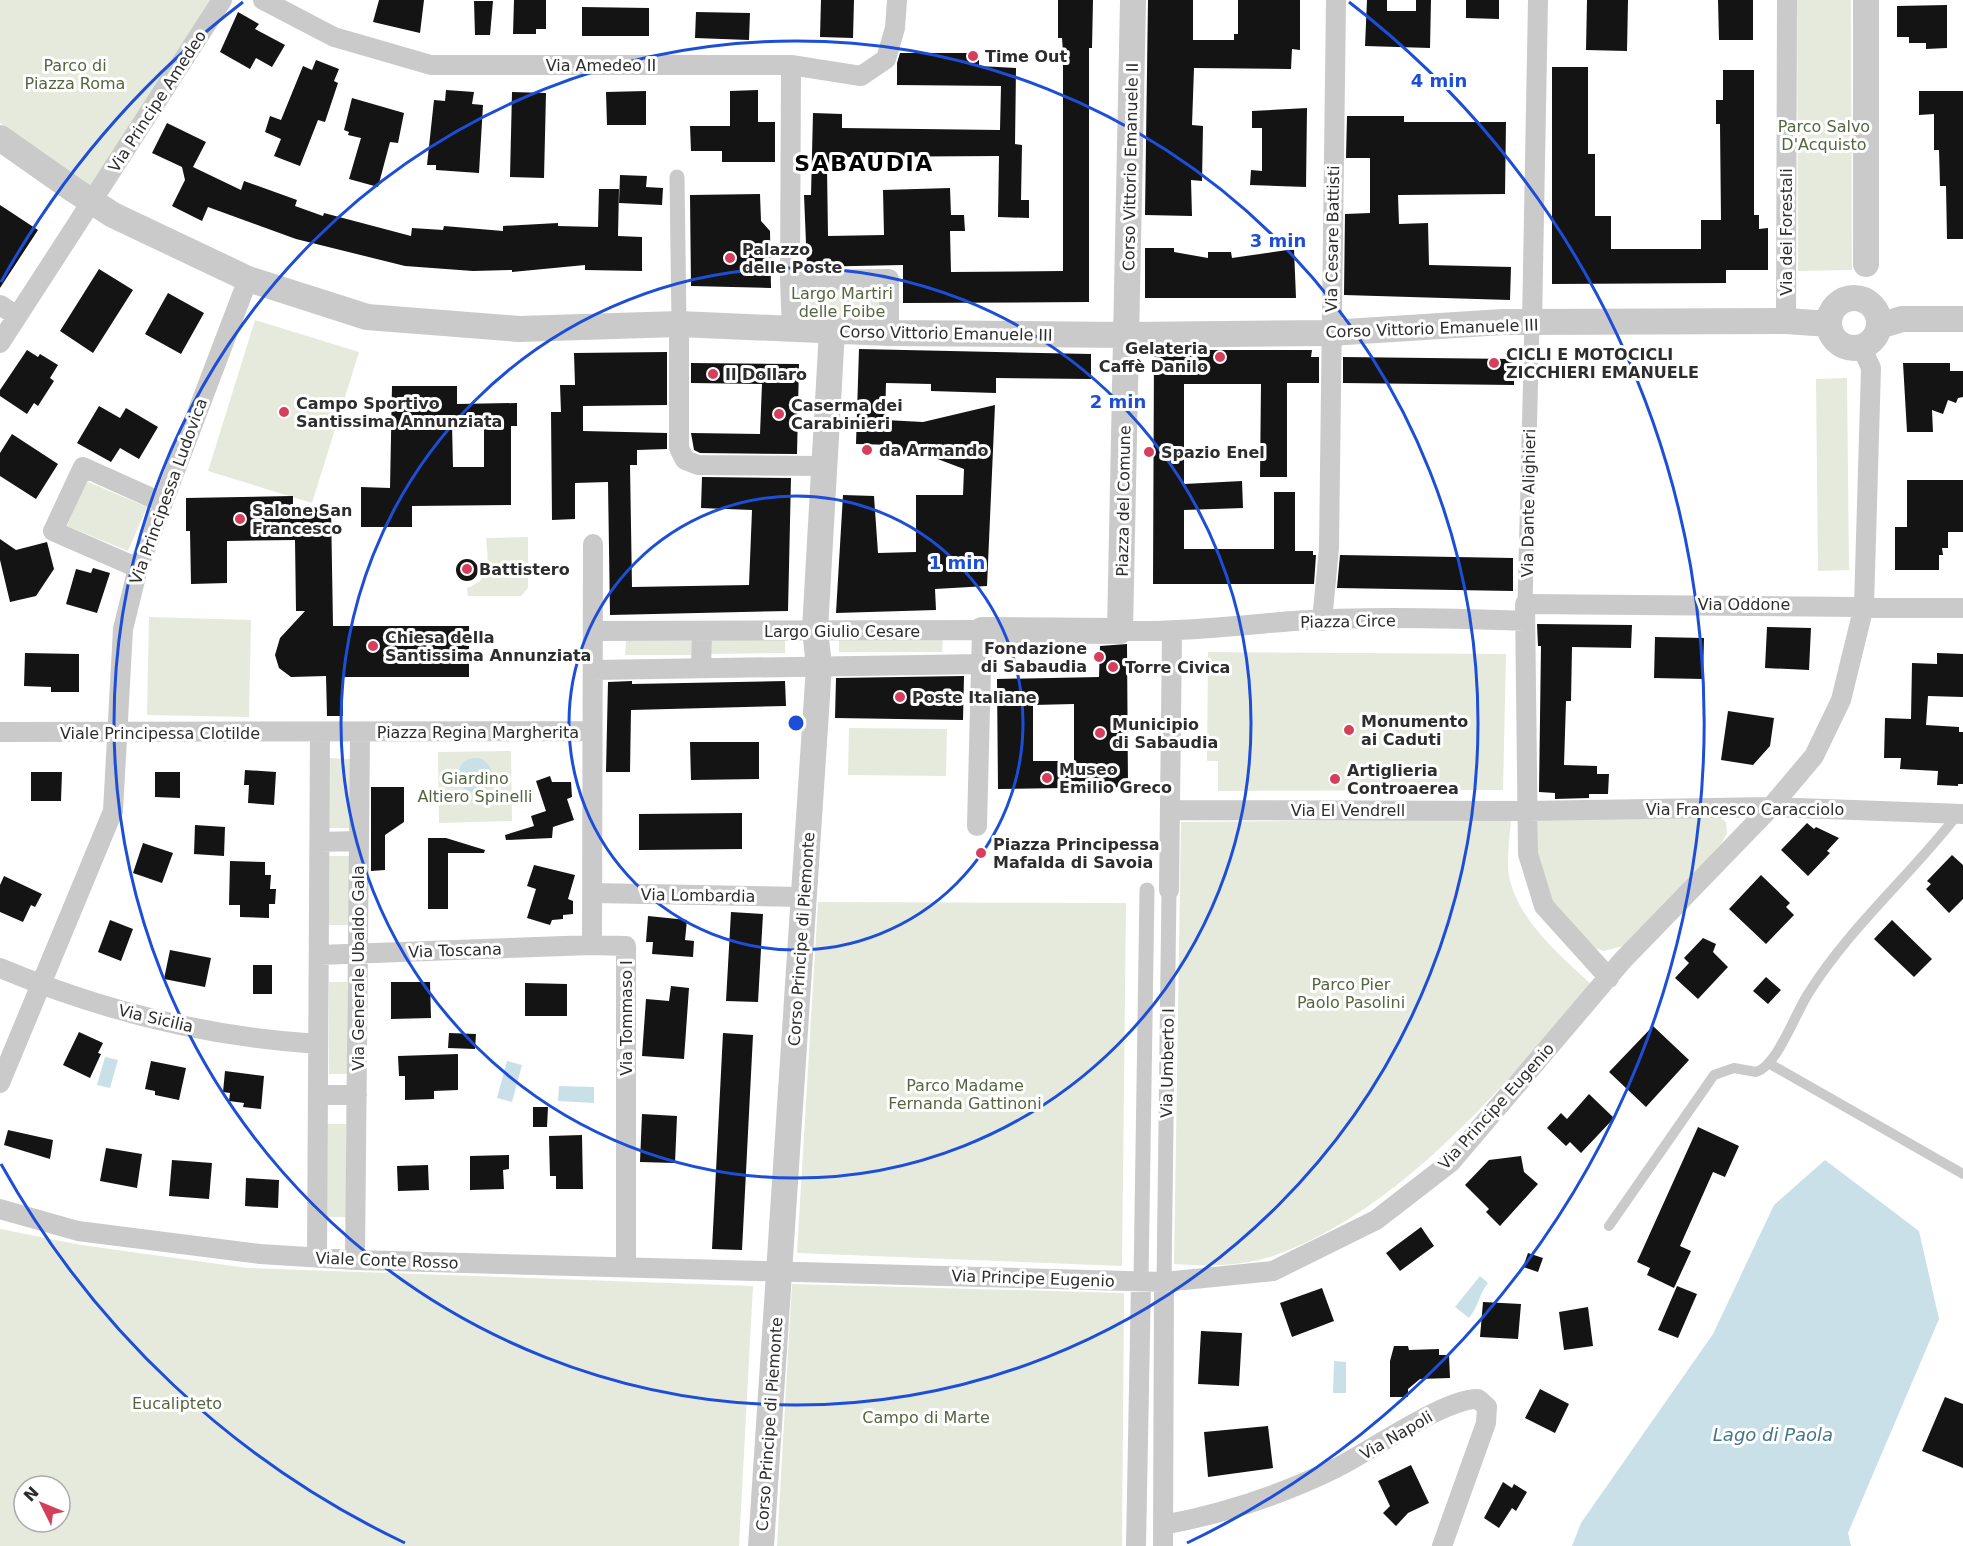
<svg xmlns="http://www.w3.org/2000/svg" width="1963" height="1546" font-family="'DejaVu Sans',sans-serif">
	<style>
		.green { fill: #e5eadc; fill-rule: evenodd }
		.water { fill: #cae0e8 }
		.building { fill: #141414; fill-rule: evenodd }
		.lines { fill: none; stroke-linecap: round; stroke-linejoin: round }
		.service { stroke: #cacaca; stroke-width: 10 }
		.pedestrian { stroke: #cacaca; stroke-width: 15 }
		.minor { stroke: #cacaca; stroke-width: 20 }
		.tertiary { stroke: #cacaca; stroke-width: 26 }
		.ring { fill: none; stroke: #1d4ed8; stroke-width: 3 }
		.poi-dot { fill: #d53f5c; stroke: #fff; stroke-width: 2 }
		.labels { text-anchor: middle; stroke-width: 6; stroke-linejoin: round; paint-order: stroke }
		.poi-label { font-size: 16px; font-weight: bold; fill: #2d2d2d; stroke: #fff; text-anchor: start }
		.park-label { font-size: 16px; fill: #55653f; stroke: #fff }
		.street-label { font-size: 16px; fill: #2d2d2d; stroke: #fff }
		.water-label { font-size: 18px; font-style: italic; fill: #437588; stroke: #fff }
		.district-label { font-size: 22px; font-weight: bold; letter-spacing: 1.5px; fill: #000; stroke: #fff }
		.centre { fill: #1d4ed8; stroke: #fff; stroke-width: 3 }
		.ring-label { font-size: 18px; text-anchor: middle; font-weight: bold; fill: #1d4ed8; stroke: #fff; stroke-width: 6; stroke-linejoin: round; paint-order: stroke }
	</style>
	<rect width="100%" height="100%" fill="#fff"/>
	<path class="green" d="M0,0H211L91,187L0,123Z
		M1797,0H1851L1852,270L1798,271Z
		M880,281L881,322L804,323V282Z
		M255,320L359,352L312,503L208,471Z
		M1847,378L1849,570L1818,571L1816,379Z
		M86,481L147,507L128,551L67,526Z
		M528,537V588L521,596H468L467,588C492,580 488,560 486,538Z
		M149,617L251,620L249,717L147,715Z
		M839,638H943L942,652H839Z
		M785,639V653L709,654V640Z
		M626,641H693V655H625Z
		M1208,652L1506,654L1503,790L1218,791V761H1207Z
		M849,728L947,729L946,776L848,775Z
		M511,751L512,821L439,823L438,752Z
		M329,758L350,759V828H329Z
		M1538,814L1719,817L1726,822L1727,833L1721,844L1623,946L1604,951L1595,948L1552,904L1538,856Z
		M1511,819C1510,837 1506,859 1509,876C1518,921 1561,956 1593,986C1499,1087 1406,1208 1273,1256C1242,1267 1205,1266 1174,1264L1181,822Z
		M328,856H349V925H328Z
		M818,902L1126,903L1122,1266L797,1253Z
		M329,982H347V1074H329Z
		M327,1124H346L347,1217H327Z
		M0,1229L81,1245L247,1268L753,1286L739,1546H0ZM24,1486H60V1522H24Z
		M792,1284L1124,1293L1122,1546H777Z"/>
	<path class="water" d="M458 775a17 17 0 1 1 34 0a17 17 0 1 1-34 0Z
		M105,1057L118,1060L110,1088L97,1085Z
		M507,1061L522,1065L512,1102L497,1098Z
		M559,1086L594,1087V1103L558,1101Z
		M1825,1160L1919,1231L1939,1319L1848,1533L1851,1546H1572L1581,1523L1713,1334L1774,1205Z
		M1480,1276L1488,1283C1478,1296 1480,1304 1469,1318L1455,1307Z
		M1334,1361L1346,1362V1393H1333Z"/>
	<path class="building" d="M379,0H424L420,33L373,22Z
		M514,0H546V29H536V34H513Z
		M821,0H854L853,38L820,37Z
		M1058,0H1093L1092,48H1089V302L903,303V265L807,267L804,195H811L813,113L842,114V128L1000,130L1001,86L897,85V63L900,53H979V66L1016,68L1015,144L1022,145L1021,200H1029V218L998,217L999,156L842,157L841,168H827L828,236L884,235L883,190L950,188L951,215H964L965,231H950L951,272L1063,271V52L1062,38H1058Z
		M1148,0H1193V40H1234V34H1238V0H1300V50L1292,49L1291,69L1194,68L1192,125L1203,126L1202,181L1191,180L1192,216L1145,215Z
		M1367,0H1387V11H1416V0H1431L1430,48L1365,46Z
		M1466,0H1499V19L1466,18Z
		M1587,0H1628L1627,51L1586,50Z
		M1718,0H1753V40H1719Z
		M474,1H493L490,35H475Z
		M1947,5V48L1926,49V43H1909V37H1897V6Z
		M582,7L649,8V36H582Z
		M238,12L259,24L255,29L285,45L272,67L256,58L250,69L220,52Z
		M696,12L750,13L749,40L695,38Z
		M316,60L339,69L334,81L338,83L325,122L318,120L300,166L274,156L281,139L265,132L270,116L281,120L303,66L312,70Z
		M1552,67H1588V154H1595V216H1611V249H1701V220H1721L1720,124H1716V100H1723V70H1754V215H1759V229L1768,228V270H1726V283L1552,284Z
		M446,90L474,92L472,104L483,105L479,173L436,170V165H427L434,100L445,101Z
		M758,90V122H775V162H722V151H691L690,126H730V91Z
		M646,91V125H607L606,92Z
		M1919,91H1963V239H1947L1946,186H1940L1939,150H1934V114L1919,115Z
		M512,92L546,93L544,178L510,177Z
		M352,98L404,113L398,143L390,142L378,187L349,179L361,138L348,135L349,132L344,130Z
		M1307,108L1306,187L1250,185L1251,170L1262,171V128H1252V111Z
		M1347,116H1404V122H1506L1505,194L1398,195L1399,224L1428,223L1429,265L1511,267L1510,300L1344,295L1345,214L1370,213V158H1346Z
		M167,123L206,142L193,167L241,190L244,181L297,200L295,206L323,216L324,213L411,236L412,228L443,230L444,226L503,231V226L558,223V226L598,227L599,189H619L618,236L642,237V271L585,270V265L512,272V270L473,271L405,266L296,239L208,207L202,221L172,206L185,180L182,167L152,153Z
		M620,175L647,176L646,187L663,188L662,205L619,203Z
		M760,194L761,221L770,231L771,288L691,286L690,195Z
		M0,205L38,230L0,288Z
		M1145,248H1174V252L1208,258V252H1231L1232,258L1294,249L1296,298H1145Z
		M99,269L133,290L93,353L60,331Z
		M168,293L204,313L181,354L145,334Z
		M859,349L1091,354V379L996,378V393L931,391V384L886,383L885,420L923,422L995,405L987,586L935,589L936,610L836,613L843,495L874,496L878,553L916,552V495H963L964,469L927,455L895,454L896,445L856,444Z
		M27,350L38,357L40,354L58,365L50,378L54,381L38,406L34,403L27,414L0,396V390Z
		M1154,350H1312L1311,357H1319V383H1287V477H1260L1261,384H1184V484L1242,481L1243,508L1184,510V549H1274V492H1295V551H1313V555H1316L1314,584H1153Z
		M667,352V405L583,406V431L667,433V449L637,450V465H630L632,587L749,585L752,510L701,508L702,477L791,478L788,611L610,615L608,482L575,483V519L552,520L551,412H561L560,385H575L574,353Z
		M1343,357L1514,359V385L1343,383Z
		M691,363L799,364L797,454L700,453L694,450L691,433L760,434L762,384L691,383Z
		M1903,363H1950V371H1963V397L1958,398L1956,403L1948,400L1943,414L1932,410L1933,432H1907Z
		M392,386H457V404L517,403V426H511V505L412,506V527H361V487L390,488ZM484,423V467H453L452,424Z
		M99,406L120,418L126,408L158,427L139,459L120,448L111,462L77,443Z
		M12,434L58,464L36,499L0,476V453Z
		M1907,480H1963V532H1948V548H1942L1943,555H1939V570H1895V527H1907Z
		M293,496V508L331,507L333,626H469V677H342L343,716H327L326,676L291,677L279,668L275,655L280,638L305,611H296L295,540L227,541V583L191,584L190,531H186V498Z
		M0,539L16,550L47,542L54,569L36,596L10,602L0,560Z
		M1340,555L1513,558V591L1337,588Z
		M456 570a11 11 0 1 1 22 0a11 11 0 1 1-22 0Z
		M93,568L110,573L97,613L66,604L76,569L91,573Z
		M1537,624L1632,625L1631,648L1572,647L1571,701H1566L1564,765L1597,766V774H1609L1608,794H1589V798L1555,799V793L1539,792L1541,646H1538Z
		M1767,627L1811,628L1809,670L1765,668Z
		M1655,637L1704,638L1703,679L1654,678Z
		M1127,644L1128,787L998,789L997,679L1099,677L1100,646ZM1074,704V761H1033V705Z
		M25,653L79,654V692H51V687L24,686Z
		M1937,653L1963,654V697L1928,696L1926,725L1959,727V732H1963V784H1958V786L1937,785L1938,771L1900,769L1901,758H1884L1885,718L1911,719L1912,663L1937,664Z
		M964,676L963,720L835,718L836,678Z
		M632,681V684L785,681L786,706L631,710L630,772H606L608,682Z
		M1728,711L1774,718L1770,746L1753,765L1721,760Z
		M690,742H759V779L691,780Z
		M245,770L276,772L274,805L248,803L249,785H244Z
		M31,772H62L61,801H31Z
		M155,772H180V798L155,797Z
		M550,776L552,782H571L572,797L567,799L574,820L553,827L552,838L506,840L505,835L534,826L531,816L546,811L536,781Z
		M371,787H404V822L385,835V870L371,871Z
		M742,813V849L639,850V814Z
		M1807,823L1814,829L1816,827L1839,838L1827,851L1830,853L1808,876L1781,850Z
		M195,825L225,827L224,856L194,854Z
		M428,838H446L485,850L484,853H448V909H428Z
		M143,843L173,853L162,883L133,873Z
		M1952,855L1963,865V899L1949,913L1926,889L1931,884L1927,881Z
		M230,861L265,862V875H271L270,889H276L275,904H269V918L240,917V905H229Z
		M534,865L575,875L568,899L573,901V914L563,915V919L552,920L550,925L527,918L536,889L527,886Z
		M1761,875L1790,903L1786,907L1794,915L1766,944L1729,909Z
		M4,876L42,894L35,907L31,905L23,922L0,912V885Z
		M731,912L763,914L758,1002L726,1001Z
		M648,916L687,920L685,940L694,941L693,957L652,954L653,942H646Z
		M110,920L133,929L121,961L98,952Z
		M1892,920L1932,959L1914,977L1874,939Z
		M1703,938L1716,944L1713,952L1728,967L1698,999L1675,978L1689,963L1684,958Z
		M170,950L211,958L205,987L164,979Z
		M253,965H272V994H253Z
		M1766,977L1781,990L1768,1004L1753,991Z
		M391,982H430L431,1018L391,1019Z
		M525,983L567,984V1016H525Z
		M671,986L689,988L684,1059L642,1056L646,999L669,1001Z
		M1653,1026L1689,1060L1646,1107L1609,1072Z
		M79,1032L103,1043L98,1053L101,1054L90,1078L63,1065Z
		M449,1033L476,1034L475,1049L448,1048Z
		M723,1033L753,1035L742,1250L712,1249Z
		M458,1054V1090L434,1091V1099L405,1100V1076H399L398,1056Z
		M151,1061L186,1068L179,1100L155,1095V1091L145,1089Z
		M225,1071L264,1076L261,1109L243,1107L244,1103L229,1101L230,1093L223,1092Z
		M1589,1094L1614,1118L1581,1153L1570,1142L1566,1146L1547,1128L1561,1113L1567,1119Z
		M533,1107H548L547,1127H533Z
		M642,1114L677,1116L675,1163L640,1162Z
		M1698,1127L1739,1146L1725,1177L1713,1172L1680,1246L1691,1251L1674,1288L1647,1275L1650,1268L1637,1262Z
		M8,1130L53,1140L50,1159L4,1145Z
		M582,1135L583,1189H556V1176H550L549,1136Z
		M106,1148L142,1154L137,1188L100,1181Z
		M509,1155V1169L503,1170L504,1189L470,1190V1156Z
		M1521,1156L1524,1172L1538,1184L1500,1226L1486,1212L1489,1209L1465,1185L1489,1160Z
		M172,1160L212,1163L209,1199L169,1196Z
		M428,1165L429,1190L398,1191L397,1166Z
		M246,1178L279,1180L278,1208L245,1206Z
		M1421,1227L1434,1246L1400,1271L1386,1253Z
		M1528,1253L1543,1258L1538,1272L1523,1267Z
		M1677,1286L1697,1294L1678,1338L1658,1330Z
		M1322,1288L1334,1321L1292,1337L1280,1303Z
		M1483,1302L1521,1304L1518,1339L1480,1337Z
		M1588,1307L1593,1346L1564,1350L1559,1312Z
		M1201,1331L1242,1333L1239,1386L1198,1384Z
		M1394,1346H1408L1409,1350L1439,1349V1355H1449L1450,1378L1420,1379L1408,1389V1397H1390V1361Z
		M1540,1389L1569,1404L1555,1433L1525,1418Z
		M1945,1397L1963,1404V1468L1922,1451Z
		M1268,1426L1273,1468L1208,1477L1204,1432Z
		M1411,1465L1429,1503L1408,1513L1396,1526L1383,1513L1390,1506L1378,1481Z
		M1503,1482L1512,1488L1514,1484L1527,1492L1516,1511L1512,1508L1499,1528L1484,1518Z"/>
	<g class="lines">
		<path class="service" d="M1770,1064L1963,1174
			M1609,1226L1714,1075L1734,1068L1756,1072C1777,1066 1795,1014 1808,994C1848,929 1911,875 1958,814"/>
		<path class="pedestrian" d="M677,177L679,324
			M1525,604L1532,323
			M1141,1281L1147,890
			M1164,1282L1169,890"/>
		<path class="minor" d="M263,0L334,37L431,65H791L861,76L886,59L895,28L897,0
			M790,280L791,65
			M0,305L17,316
			M1786,321L1787,0
			M1532,323L1538,0
			M679,324V448L685,460L698,465L823,466
			M792,330L790,280L889,279V333
			M0,343L222,0
			M593,544L592,945L626,946V1266
			M138,568L53,531L83,467L161,502
			M1322,621L1329,548L1336,0
			M593,631L982,630L977,826
			M1120,631C1180,632 1234,626 1293,621C1366,616 1451,618 1525,621
			M701,669L702,632
			M593,670L982,664
			M0,732L592,731
			M1170,810L1526,811L1771,807L1963,814
			M320,842L359,841
			M1169,890L1172,632
			M593,893L803,897
			M319,955L592,945
			M0,968C102,1011 207,1037 318,1044
			M1609,978L1544,906L1528,854L1525,604L1963,608
			M0,1083L113,811L123,629L138,568L248,279
			M318,1095H357
			M0,1209L78,1231L260,1254L355,1260L1164,1282L1273,1271L1376,1220L1451,1162L1622,961L1771,807L1814,756L1841,700L1864,606L1871,368L1862,348
			M317,1258L320,733
			M355,1260L360,733
			M1163,1525C1222,1514 1283,1494 1336,1468C1371,1451 1445,1398 1478,1399L1487,1407L1486,1423L1442,1546
			M1136,1546L1141,1281
			M1163,1546L1164,1282"/>
		<path class="tertiary" d="M0,138L74,190L113,215L248,279L367,317L519,329L679,324L889,333L1127,335L1330,333L1503,322L1786,321L1829,324
			M1866,264V0
			M1829 323a25 25 0 1 1 50 0a25 25 0 1 1-50 0Z
			M1879,326L1902,319H1963
			M982,630L1120,631L1133,0
			M761,1546L819,666L815,630L832,331"/>
	</g>
	<g class="ring">
		<circle cx="796" cy="723" r="227"/>
		<circle cx="796" cy="723" r="455"/>
		<circle cx="796" cy="723" r="682"/>
		<path d="M405 1543A909 909 0 0 1 1 1164M1 282A909 909 0 0 1 243 2M1349 2A909 909 0 0 1 1187 1543"/>
	</g>
	<g class="poi-dot">
		<circle cx="973" cy="56" r="6"/>
		<circle cx="730" cy="258" r="6"/>
		<circle cx="1220" cy="357" r="6"/>
		<circle cx="1494" cy="363" r="6"/>
		<circle cx="713" cy="374" r="6"/>
		<circle cx="284" cy="412" r="6"/>
		<circle cx="779" cy="414" r="6"/>
		<circle cx="867" cy="450" r="6"/>
		<circle cx="1149" cy="452" r="6"/>
		<circle cx="240" cy="519" r="6"/>
		<circle cx="467" cy="569" r="6"/>
		<circle cx="373" cy="646" r="6"/>
		<circle cx="1099" cy="657" r="6"/>
		<circle cx="1113" cy="667" r="6"/>
		<circle cx="900" cy="697" r="6"/>
		<circle cx="1349" cy="730" r="6"/>
		<circle cx="1100" cy="733" r="6"/>
		<circle cx="1047" cy="778" r="6"/>
		<circle cx="1335" cy="779" r="6"/>
		<circle cx="981" cy="853" r="6"/>
	</g>
	<g class="labels">
		<g class="poi-label">
			<text x="985" y="62">Time Out</text>
			<text x="742" y="255">Palazzo<tspan x="742" dy="18">delle Poste</tspan></text>
			<text x="1208" y="354" text-anchor="end">Gelateria<tspan x="1208" dy="18">Caffè Danilo</tspan></text>
			<text x="1506" y="360">CICLI E MOTOCICLI<tspan x="1506" dy="18">ZICCHIERI EMANUELE</tspan></text>
			<text x="725" y="380">Il Dollaro</text>
			<text x="296" y="409">Campo Sportivo<tspan x="296" dy="18">Santissima Annunziata</tspan></text>
			<text x="791" y="411">Caserma dei<tspan x="791" dy="18">Carabinieri</tspan></text>
			<text x="879" y="456">da Armando</text>
			<text x="1161" y="458">Spazio Enel</text>
			<text x="252" y="516">Salone San<tspan x="252" dy="18">Francesco</tspan></text>
			<text x="479" y="575">Battistero</text>
			<text x="385" y="643">Chiesa della<tspan x="385" dy="18">Santissima Annunziata</tspan></text>
			<text x="1087" y="654" text-anchor="end">Fondazione<tspan x="1087" dy="18">di Sabaudia</tspan></text>
			<text x="1125" y="673">Torre Civica</text>
			<text x="912" y="703">Poste Italiane</text>
			<text x="1361" y="727">Monumento<tspan x="1361" dy="18">ai Caduti</tspan></text>
			<text x="1112" y="730">Municipio<tspan x="1112" dy="18">di Sabaudia</tspan></text>
			<text x="1059" y="775">Museo<tspan x="1059" dy="18">Emilio Greco</tspan></text>
			<text x="1347" y="776">Artiglieria<tspan x="1347" dy="18">Controaerea</tspan></text>
			<text x="993" y="850">Piazza Principessa<tspan x="993" dy="18">Mafalda di Savoia</tspan></text>
		</g>
		<g class="park-label">
			<text x="75" y="71">Parco di<tspan x="75" dy="18">Piazza Roma</tspan></text>
			<text x="1824" y="132">Parco Salvo<tspan x="1824" dy="18">D'Acquisto</tspan></text>
			<text x="842" y="299">Largo Martiri<tspan x="842" dy="18">delle Foibe</tspan></text>
			<text x="475" y="784">Giardino<tspan x="475" dy="18">Altiero Spinelli</tspan></text>
			<text x="1351" y="990">Parco Pier<tspan x="1351" dy="18">Paolo Pasolini</tspan></text>
			<text x="965" y="1091">Parco Madame<tspan x="965" dy="18">Fernanda Gattinoni</tspan></text>
			<text x="177" y="1409">Eucalipteto</text>
			<text x="926" y="1423">Campo di Marte</text>
		</g>
		<g class="street-label">
			<text x="601" y="71">Via Amedeo II</text>
			<text transform="translate(157 101) rotate(-57)" y="6">Via Principe Amedeo</text>
			<text transform="translate(1130 167) rotate(-89)" y="6">Corso Vittorio Emanuele II</text>
			<text transform="translate(1786 232) rotate(-90)" y="6">Via dei Forestali</text>
			<text transform="translate(1332 239) rotate(-89)" y="6">Via Cesare Battisti</text>
			<text transform="translate(1432 328) rotate(-2)" y="6">Corso Vittorio Emanuele III</text>
			<text transform="translate(946 333) rotate(1)" y="6">Corso Vittorio Emanuele III</text>
			<text transform="translate(168 491) rotate(-70)" y="6">Via Principessa Ludovica</text>
			<text transform="translate(1123 501) rotate(-89)" y="6">Piazza del Comune</text>
			<text transform="translate(1528 503) rotate(-89)" y="6">Via Dante Alighieri</text>
			<text x="1744" y="610">Via Oddone</text>
			<text transform="translate(1348 621) rotate(-1)" y="6">Piazza Circe</text>
			<text x="842" y="637">Largo Giulio Cesare</text>
			<text x="478" y="738">Piazza Regina Margherita</text>
			<text x="160" y="739">Viale Principessa Clotilde</text>
			<text x="1745" y="815">Via Francesco Caracciolo</text>
			<text x="1348" y="816">Via El Vendrell</text>
			<text transform="translate(698 895) rotate(1)" y="6">Via Lombardia</text>
			<text transform="translate(801 939) rotate(-86)" y="6">Corso Principe di Piemonte</text>
			<text transform="translate(455 950) rotate(-2)" y="6">Via Toscana</text>
			<text transform="translate(358 968) rotate(-90)" y="6">Via Generale Ubaldo Gala</text>
			<text transform="translate(156 1018) rotate(13)" y="6">Via Sicilia</text>
			<text transform="translate(626 1018) rotate(-90)" y="6">Via Tommaso I</text>
			<text transform="translate(1167 1063) rotate(-89)" y="6">Via Umberto I</text>
			<text transform="translate(1496 1106) rotate(-48)" y="6">Via Principe Eugenio</text>
			<text transform="translate(387 1260) rotate(2)" y="6">Viale Conte Rosso</text>
			<text transform="translate(1033 1278) rotate(2)" y="6">Via Principe Eugenio</text>
			<text transform="translate(769 1424) rotate(-86)" y="6">Corso Principe di Piemonte</text>
			<text transform="translate(1396 1435) rotate(-30)" y="6">Via Napoli</text>
		</g>
		<g class="water-label">
			<text x="1773" y="1441">Lago di Paola</text>
		</g>
		<g class="district-label">
			<text x="864" y="171">SABAUDIA</text>
		</g>
	</g>
	<circle cx="796" cy="723" r="9" class="centre"/>
	<g class="ring-label">
		<text x="1439" y="87">4 min</text>
		<text x="1278" y="247">3 min</text>
		<text x="1118" y="408">2 min</text>
		<text x="957" y="569">1 min</text>
	</g>
	<g transform="translate(42 1504) rotate(313)"><circle r="28" fill="#ffffff" stroke="#ababab" stroke-width="1.5"/>
	<path d="M0-4.5L10 22L0 15L-10 22Z" fill="#d53f5c"/>
	<text y="-9" font-size="16" font-weight="bold" text-anchor="middle" fill="#2d2d2d">N</text>
	</g>
</svg>
